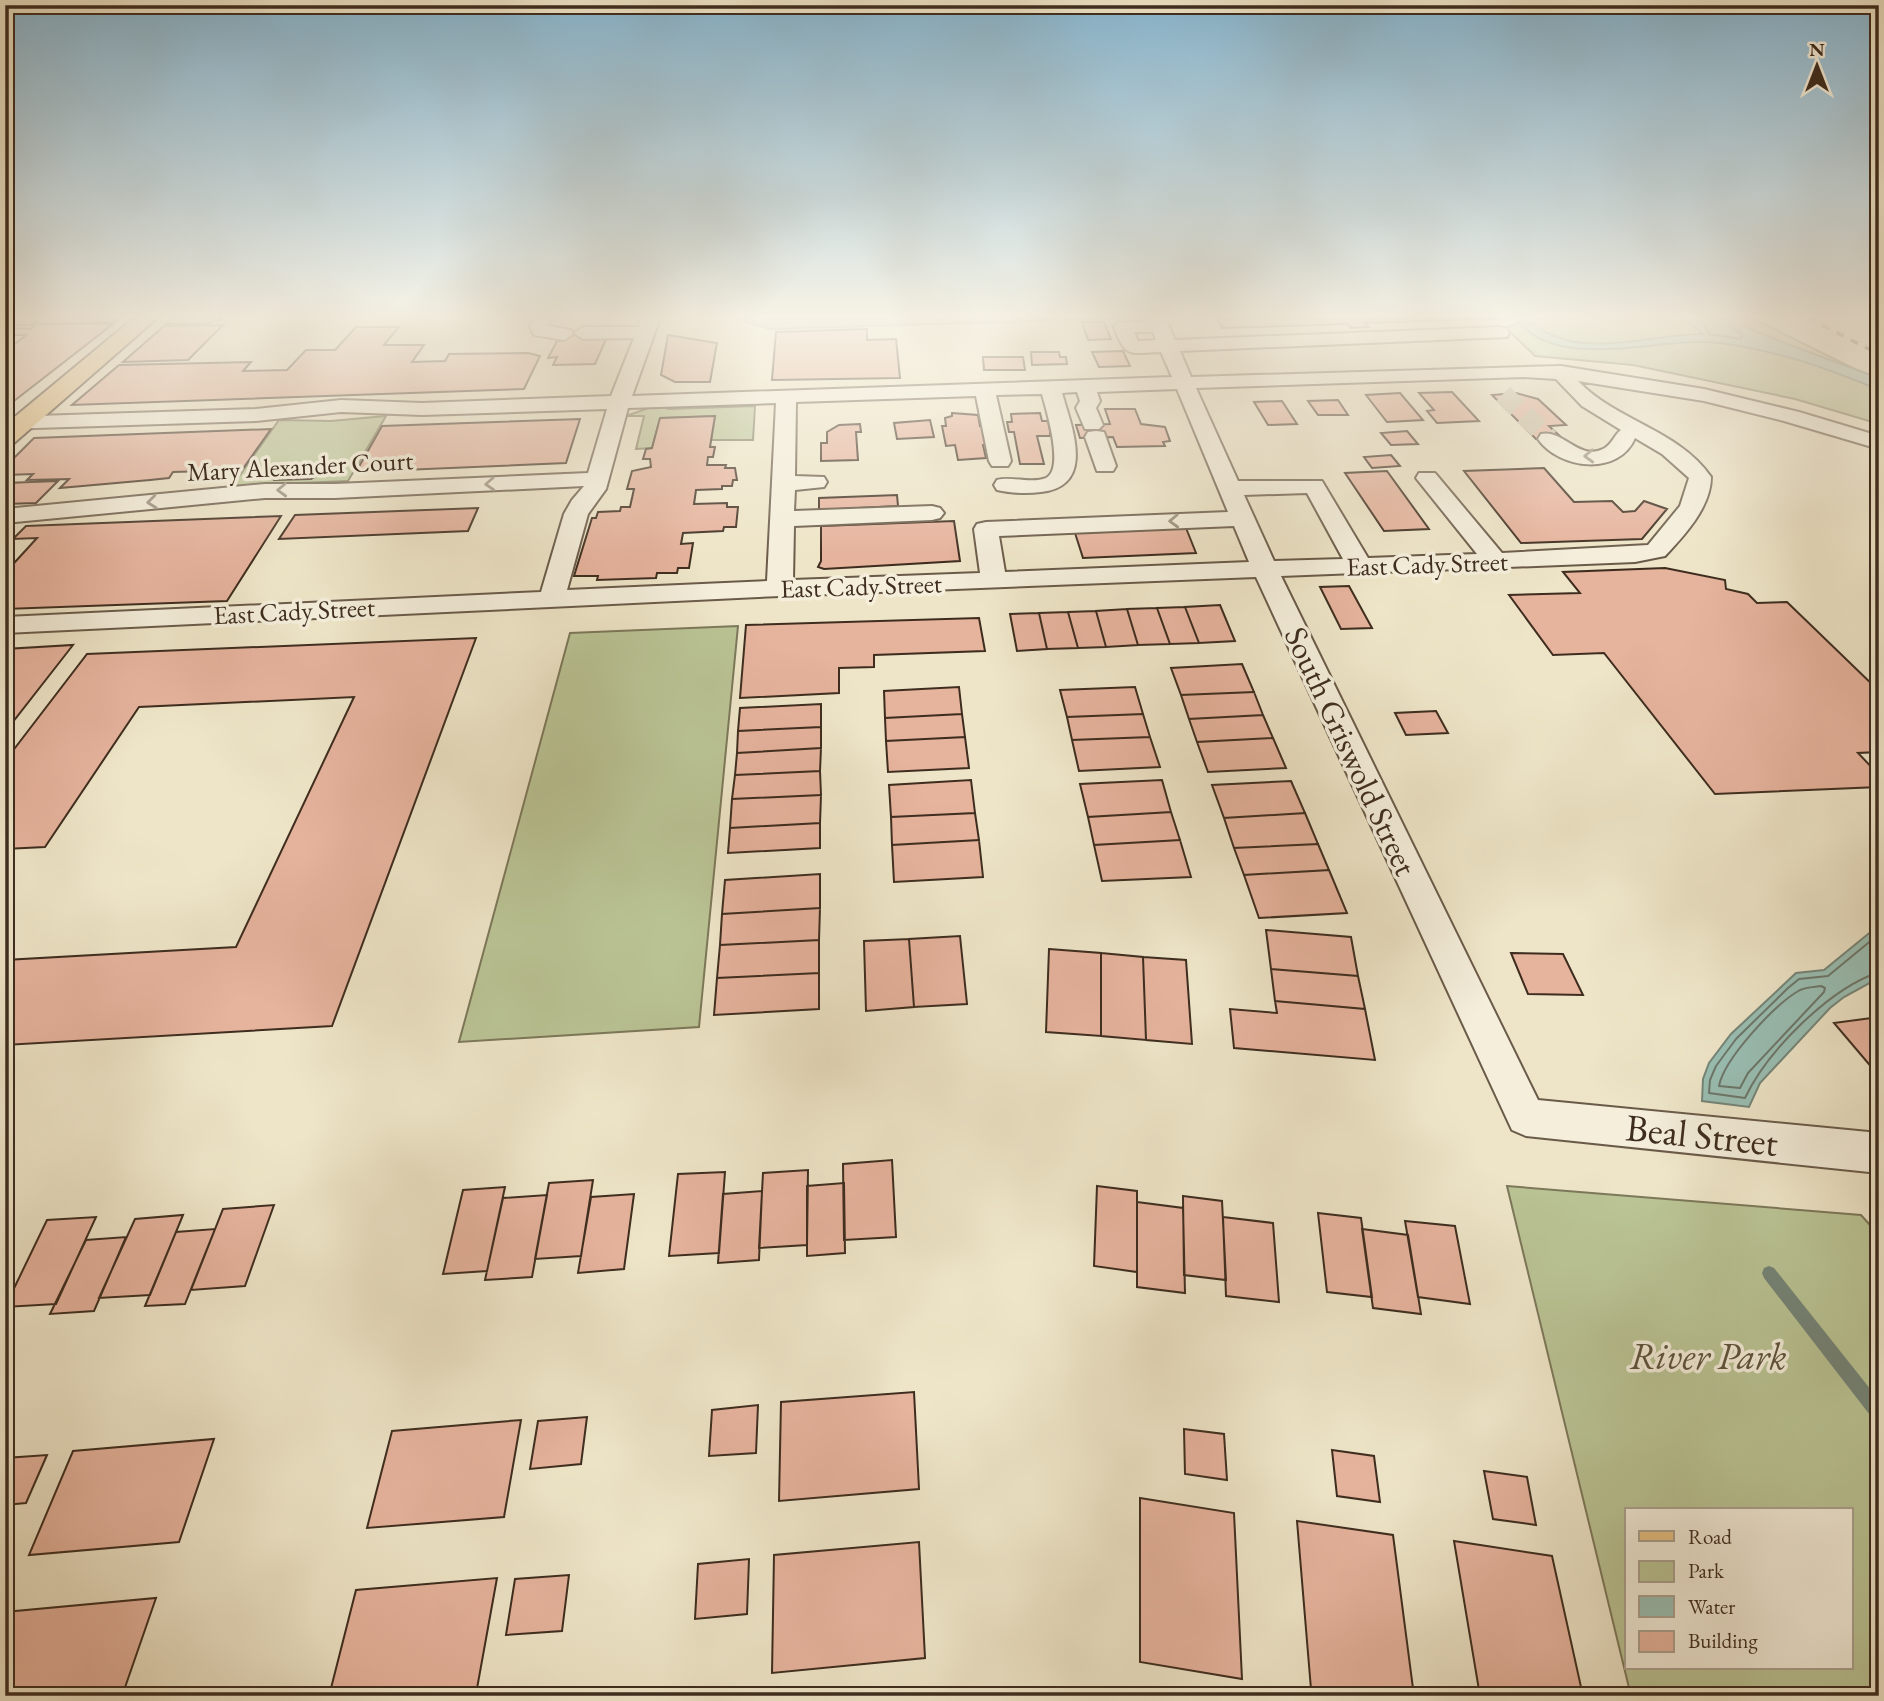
<svg xmlns="http://www.w3.org/2000/svg" width="1884" height="1701" font-family="'EB Garamond',serif">
	<style>
		.green { fill: #bac495; stroke: #7c785a; stroke-width: 2; fill-rule: evenodd }
		.water { fill: #99bfb4; stroke: #758578; stroke-width: 2 }
		.lines { fill: none; stroke-linecap: round; stroke-linejoin: round }
		.shore { stroke: #6c766a; stroke-width: 2 }
		.stream { fill: #758578; fill-rule: evenodd }
		.building { fill: #e6b39d; stroke: #3e2d1f; stroke-width: 2 }
		.minor-tunnel { stroke: #cbc0a6; stroke-width: 20; stroke-dasharray: 20 10; stroke-linecap: butt }
		.minor-casing { stroke: #6a5b49; stroke-width: 4 }
		.major-casing { stroke: #3e2d1f; stroke-width: 4 }
		.minor { fill: #f4eedb; fill-rule: evenodd }
		.major { fill: #e7c284; fill-rule: evenodd }
		.rail { stroke: #3e2d1f; stroke-width: 3.5; stroke-dasharray: 8 8; stroke-linecap: butt }
		.oneway { stroke: #998e7d }
		.labels { text-anchor: middle; stroke-width: 7; stroke-linejoin: round; paint-order: stroke }
		.far-street-label { font-size: 26px; fill: #3e2d1f; stroke: #f4eedb }
		.street-label { font-size: 32px; fill: #3e2d1f; stroke: #f4eedb }
		.near-street-label { font-size: 38px; fill: #3e2d1f; stroke: #f4eedb }
		.near-park-label { font-size: 38px; font-style: italic; fill: #5d533c; stroke: #f4eedb }
	</style>
	<rect width="100%" height="100%" fill="#eee5c8"/>
	<filter id="stains"><feTurbulence type="fractalNoise" baseFrequency=".00286" numOctaves="4"/><feColorMatrix values="0 0 0 0 .2 0 0 0 0 .09 0 0 0 0 .02 0 0 0 .5 -.17"/></filter>
	<radialGradient id="worn" r=".72"><stop offset=".6" stop-color="#630" stop-opacity="0"/><stop offset="1" stop-color="#630" stop-opacity=".3"/></radialGradient>
	<path class="green" d="M733,318H1128L770,329Z
		M1528,318H1752L1879,381V424L1795,399L1633,365L1535,356L1506,328Z
		M657,405L669,409L755,406L753,440H711L715,416L660,418L652,448L636,449L644,416H626Z
		M386,416L348,481L232,486L279,420L331,421Z
		M738,626L699,1027L459,1042L570,633Z
		M1507,1186L1861,1215L1879,1235V1696H1631ZM1851,1510V1668H1627V1510Z"/>
	<path class="water" d="M1515,318C1529,318 1537,329 1550,334C1561,339 1575,343 1587,343C1626,346 1664,334 1703,334L1683,318H1730L1741,325L1787,344L1879,378V390C1825,367 1778,351 1720,343C1662,335 1557,375 1515,318Z
		M1879,925V978L1844,997L1830,1008L1760,1083L1749,1107L1702,1101L1703,1079L1709,1063L1731,1034L1796,973L1824,970Z"/>
	<g class="lines">
		<path class="shore" d="M1694,318L1705,326L1709,334L1741,339L1742,334L1729,326L1727,318
			M1879,934L1828,976L1799,979L1788,988L1736,1039L1716,1066L1710,1080L1709,1093L1745,1098C1767,1051 1829,989 1879,972
			M1821,986L1825,988L1824,992L1748,1073L1740,1088L1719,1086C1724,1059 1775,1004 1800,990C1806,987 1814,987 1821,986Z"/>
		<path class="stream" d="M1769,1266L1774,1268L1879,1400V1421L1873,1419L1764,1278L1762,1273L1764,1268Z"/>
	</g>
	<path class="building" d="M5,318H41L31,325H5Z
		M41,318H120L116,322L33,324Z
		M173,318H224L209,323L166,324Z
		M1216,318H1513L1364,323L1368,327L1351,328L1348,324L1222,328Z
		M1082,322H1104L1111,339L1088,340Z
		M37,324H113L5,408V348H10L26,335H5V332L10,328L30,329Z
		M223,325L188,360L123,362L164,326Z
		M356,327H399L384,345H424L412,362L445,361L449,354L528,353L540,356L524,389L72,405L119,365L251,362L243,371L287,370L306,350H335Z
		M867,329V340L896,339L900,378L772,380L776,332Z
		M566,331H584L607,337L595,364L553,365L557,357L548,358L557,341H561Z
		M668,335L717,343L710,382H675L661,375Z
		M1123,351L1130,366L1099,367L1092,352Z
		M1031,352H1059L1060,357H1066L1067,364L1032,365Z
		M983,357H1023L1025,370H984Z
		M1452,392L1479,421L1437,423L1427,411L1434,410L1419,393Z
		M1400,393L1423,420L1387,422L1366,395Z
		M1516,393L1538,399L1566,425L1549,426L1562,438L1536,439L1492,395Z
		M1338,400L1348,415H1318L1308,401Z
		M1282,401L1297,424L1268,425L1254,402Z
		M1105,409H1135L1141,424L1165,427L1170,441L1163,442L1165,446L1117,447L1113,437L1080,438L1076,425L1110,424Z
		M952,413L978,415L980,426L985,425L990,444L983,445L986,458L958,460L955,445L946,446L942,426H946L945,418L952,416Z
		M1040,413L1042,421H1048L1050,431V436H1037L1044,464H1020L1014,432H1009L1007,422H1012L1011,414Z
		M715,416L710,447H715L713,457H708L707,465H726L725,468H735L737,480H733L732,486H722V489L696,490L694,504L727,503V507H738L736,527H724L723,531L683,533L681,544L693,543L689,568H678L677,573H657L656,578L597,580L598,576H574L592,518H596L598,512L620,511L621,507H630L634,489H627L632,471L651,467L650,459H643L646,449L652,448L660,418Z
		M580,419L566,463L356,472L382,426Z
		M930,420L934,437L897,439L894,423Z
		M860,424L861,432H856L858,460L821,461V443H827V432L839,425Z
		M271,429L242,470L213,474L209,480H202L209,471L173,472L169,478L150,480L60,488L69,479L27,480L33,474L5,475V467L34,438Z
		M1407,431L1418,444L1391,445L1381,433Z
		M1391,455L1400,466L1372,468L1364,457Z
		M1544,468L1574,502L1612,501L1623,512L1635,511L1644,501L1667,509L1642,539L1521,543L1464,471Z
		M1387,471L1429,529L1384,531L1345,473Z
		M297,473L316,476L311,479L274,480L273,477Z
		M58,481L36,503L5,504V483Z
		M897,495L898,506L819,510V498Z
		M478,508L468,531L279,539L295,515Z
		M281,516L227,601L5,609V573L37,538L13,539L26,526Z
		M954,521L960,561L824,569L818,567L821,561V526Z
		M1171,523L1173,529L1186,528L1196,553L1083,558L1075,533L1090,532L1088,526Z
		M1665,568L1725,580L1726,589L1748,594L1757,603L1787,602L1879,691V752L1858,753L1879,775V787L1715,794L1604,653L1553,655L1509,595L1580,593L1563,572Z
		M1349,586L1372,628L1341,629L1320,587Z
		M1220,605L1235,641L1199,643L1185,607Z
		M1185,607L1199,643L1170,644L1157,608Z
		M1157,608L1170,644L1138,645L1127,609Z
		M1127,609L1138,645L1106,647L1096,611Z
		M1096,611L1106,647L1078,648L1068,612Z
		M1068,612L1078,648L1047,649L1039,613Z
		M1039,613L1047,649L1017,651L1010,614Z
		M979,618L985,651L874,655V667L839,668V693L740,698L746,625Z
		M476,638L332,1026L5,1045V960L236,947L354,697L139,707L45,847L5,849V761L87,654Z
		M73,645L5,732V649Z
		M1242,664L1254,692L1181,695L1171,668Z
		M959,687L962,714L885,718L884,691Z
		M1135,687L1143,714L1067,717L1060,690Z
		M1254,692L1263,715L1189,719L1181,695Z
		M821,704V727L738,731L740,708Z
		M1436,711L1448,733L1406,735L1395,713Z
		M962,714L965,737L886,741L885,718Z
		M1143,714L1150,737L1072,740L1067,717Z
		M1263,715L1273,738L1197,742L1189,719Z
		M821,727V748L737,753L738,731Z
		M965,737L969,768L888,772L886,741Z
		M1150,737L1160,767L1079,771L1072,740Z
		M1273,738L1286,768L1208,772L1197,742Z
		M821,748L820,771L735,775L737,753Z
		M820,771L821,795L732,799L735,775Z
		M971,780L975,813L891,817L889,785Z
		M1162,780L1171,812L1088,817L1080,784Z
		M1291,781L1305,813L1224,818L1212,785Z
		M821,795L820,823L730,828L732,799Z
		M1171,812L1180,840L1094,845L1088,817Z
		M975,813L979,840L892,845L891,817Z
		M1305,813L1318,844L1234,848L1224,818Z
		M820,823V848L728,853L730,828Z
		M979,840L983,877L894,882L892,845Z
		M1180,840L1191,877L1102,881L1094,845Z
		M1318,844L1329,870L1244,875L1234,848Z
		M1329,870L1347,913L1259,918L1244,875Z
		M820,874V908L722,914L725,880Z
		M820,908L819,940L720,945L722,914Z
		M1266,930L1351,937L1358,976L1271,969Z
		M960,936L967,1004L914,1007L909,939Z
		M909,939L914,1007L866,1011L864,941Z
		M819,940V973L717,978L720,945Z
		M1049,949L1101,953V1036L1046,1032Z
		M1101,953L1143,957L1146,1040L1101,1036Z
		M1511,953L1563,954L1583,995L1528,994Z
		M1143,957L1186,960L1192,1044L1146,1040Z
		M1271,969L1358,976L1365,1009L1275,1001Z
		M819,973V1009L714,1015L717,978Z
		M1275,1001L1365,1009L1375,1060L1234,1048L1230,1009L1277,1013Z
		M1879,1017V1076L1834,1023Z
		M892,1160L896,1237L844,1240L843,1164Z
		M808,1170L807,1245L759,1248L763,1173Z
		M725,1172L719,1253L669,1256L678,1174Z
		M593,1180L581,1256L535,1259L549,1183Z
		M844,1183L845,1253L807,1256V1186Z
		M1097,1186L1137,1191V1272L1094,1266Z
		M505,1187L487,1271L443,1274L463,1190Z
		M762,1191L759,1260L718,1263L723,1194Z
		M634,1194L624,1269L578,1273L591,1197Z
		M547,1195L532,1277L485,1280L503,1198Z
		M1183,1196L1222,1201L1226,1280L1184,1275Z
		M1137,1202L1183,1208L1185,1293L1137,1287Z
		M274,1205L245,1286L191,1290L223,1209Z
		M1318,1213L1361,1218L1372,1297L1327,1292Z
		M183,1215L150,1295L99,1298L135,1219Z
		M96,1217L56,1304L5,1307L47,1220Z
		M1223,1217L1273,1223L1279,1302L1226,1296Z
		M1405,1221L1455,1226L1470,1304L1418,1297Z
		M215,1229L185,1304L145,1306L176,1232Z
		M1362,1229L1408,1235L1421,1314L1373,1308Z
		M126,1237L94,1311L50,1314L86,1240Z
		M914,1392L919,1489L779,1501L781,1402Z
		M758,1405L756,1453L709,1456L712,1410Z
		M587,1417L581,1464L530,1469L538,1421Z
		M521,1420L504,1517L367,1528L392,1431Z
		M1184,1429L1224,1434L1227,1480L1185,1474Z
		M214,1439L179,1542L29,1555L73,1451Z
		M1332,1450L1374,1456L1380,1502L1337,1496Z
		M47,1455L26,1503L5,1505V1458Z
		M1484,1471L1527,1477L1536,1525L1493,1519Z
		M1140,1498L1234,1513L1242,1679L1140,1662Z
		M1297,1521L1393,1535L1414,1696H1357L1311,1689Z
		M1454,1541L1552,1556L1583,1696H1480Z
		M919,1542L925,1658L772,1673L774,1555Z
		M749,1559L747,1614L695,1619L698,1564Z
		M569,1575L562,1631L506,1635L515,1579Z
		M497,1578L476,1694L329,1696L356,1590Z
		M156,1598L122,1696H5V1612Z"/>
	<g class="lines">
		<path class="minor-tunnel" d="M1503,394L1549,439"/>
		<g class="minor-casing">
			<path id="minor" d="M535,318H551L548,326L571,330L573,334L564,340L534,335L530,327Z
				M642,318H660L632,396L1172,377L1161,352C1129,353 1126,359 1114,327L1117,323L1148,321L1147,318H1165L1175,340L1500,327L1507,329L1509,333L1507,337L1180,351L1191,377L1561,366L1704,389L1799,412L1879,436V449L1784,421L1704,401L1578,381C1616,421 1679,430 1711,477C1711,507 1684,536 1665,556L1635,562L1281,576L1538,1100L1879,1133V1173L1526,1136L1512,1130L1256,577L780,596L5,633V617L541,592L564,514L572,500L584,486L335,498H265L5,523V509L265,484H335L588,473L607,409L422,415L341,412L256,421L5,429V417L256,409L341,400L422,403L611,396L634,338L583,339L574,333L583,327H639ZM1134,332H1153L1156,340L1138,341ZM1524,377L1556,379L1582,406L1621,430C1614,435 1612,445 1603,449C1579,461 1563,429 1541,434L1538,439C1560,470 1619,476 1635,438L1662,454L1689,478L1680,506L1648,545L1502,553L1435,473H1419L1416,478L1477,554L1368,558L1322,481H1238L1196,388ZM1177,389L1228,512L986,522L977,524L974,529L980,573L793,580L794,526L932,520L940,518L944,513L940,508L932,506L794,511L795,490L824,487L827,482L824,477L795,476L796,402L976,396L989,461L992,466H1008L1011,461L996,395L1042,394C1046,409 1065,469 1046,478C1032,484 1012,476 997,480L994,485L997,490C1011,493 1027,494 1041,492C1096,486 1072,428 1062,393L1077,392L1080,401L1076,408L1085,429H1099L1103,425L1096,408L1100,401L1097,392ZM776,403L767,581L567,590L588,514L606,489L628,408ZM1307,493L1343,559L1274,561L1244,495ZM1234,526L1249,562L1005,572L999,536Z
				M1096,431L1104,432L1116,466L1113,471H1097L1085,437L1088,432Z"/>
		</g>
		<g class="major-casing">
			<path id="major" d="M134,318H157L14,443L5,445V425Z"/>
		</g>
		<use href="#minor" class="minor"/>
		<use href="#major" class="major"/>
		<path class="rail" d="M1808,318L1879,354"/>
	</g>
	<defs><path id="oneway-chevron" d="M-2-3.5L2.5 0L-2 3.5" fill="none" stroke-width="1.6" stroke-linecap="round" stroke-linejoin="round" transform="scale(1.75)"/></defs>
	<g class="oneway">
		<use href="#oneway-chevron" transform="translate(1589 456) rotate(178)"/>
		<use href="#oneway-chevron" transform="translate(490 484) rotate(177)"/>
		<use href="#oneway-chevron" transform="translate(282 490) rotate(178)"/>
		<use href="#oneway-chevron" transform="translate(152 502) rotate(174)"/>
		<use href="#oneway-chevron" transform="translate(1174 521) rotate(178)"/>
	</g>
	<linearGradient id="sky" x2="0" y2="1"><stop stop-color="#88b8d3"/><stop offset="0.57" stop-color="#f7f3e6"/><stop offset="1" stop-color="#f7f3e6" stop-opacity="0"/></linearGradient>
	<rect width="1884" height="556" fill="url(#sky)"/>
	<g class="labels">
		<g class="far-street-label">
			<text transform="translate(300 466) rotate(-3)" y="9">Mary Alexander Court</text>
			<text transform="translate(1427 564) rotate(-2)" y="9">East Cady Street</text>
			<text transform="translate(861 586) rotate(-2)" y="9">East Cady Street</text>
			<text transform="translate(294 611) rotate(-3)" y="9">East Cady Street</text>
		</g>
		<g class="street-label">
			<text transform="translate(1351 751) rotate(65)" y="11">South Griswold Street</text>
		</g>
		<g class="near-street-label">
			<text transform="translate(1702 1135) rotate(6)" y="13">Beal Street</text>
		</g>
		<g class="near-park-label">
			<text x="1708" y="1369">River Park</text>
		</g>
	</g>
	<rect width="1884" height="1701" fill="none" stroke="#eee5c8" stroke-width="28"/>
	<rect x="7" y="7" width="1870" height="1687" fill="none" stroke="#3e2d1f" stroke-width="3.5"/>
	<rect x="14" y="14" width="1856" height="1673" fill="none" stroke="#3e2d1f" stroke-width="2"/>
	<rect x="1625" y="1508" width="228" height="161" fill="#f4eedb" stroke="#aba190" stroke-width="2"/>
	<rect x="1639" y="1531" width="35" height="10" fill="#e7c284" stroke="#aba190" stroke-width="2"/>
	<text x="1688" y="1544" font-size="21" fill="#3e2d1f">Road</text>
	<rect x="1639" y="1561" width="35" height="21" fill="#bac495" stroke="#aba190" stroke-width="2"/>
	<text x="1688" y="1578" font-size="21" fill="#3e2d1f">Park</text>
	<rect x="1639" y="1596" width="35" height="21" fill="#99bfb4" stroke="#aba190" stroke-width="2"/>
	<text x="1688" y="1614" font-size="21" fill="#3e2d1f">Water</text>
	<rect x="1639" y="1631" width="35" height="21" fill="#e6b39d" stroke="#aba190" stroke-width="2"/>
	<text x="1688" y="1648" font-size="21" fill="#3e2d1f">Building</text>
	<g transform="translate(1817 66)" stroke="#f4eedb" stroke-width="5" paint-order="stroke">
	<path d="M0-5L12 26L0 18L-12 26Z" fill="#3e2d1f"/>
	<text y="-10" font-size="19" font-weight="bold" text-anchor="middle" fill="#3e2d1f">N</text>
	</g>
	<rect width="100%" height="100%" filter="url(#stains)"/>
	<rect width="100%" height="100%" fill="url(#worn)"/>
</svg>
